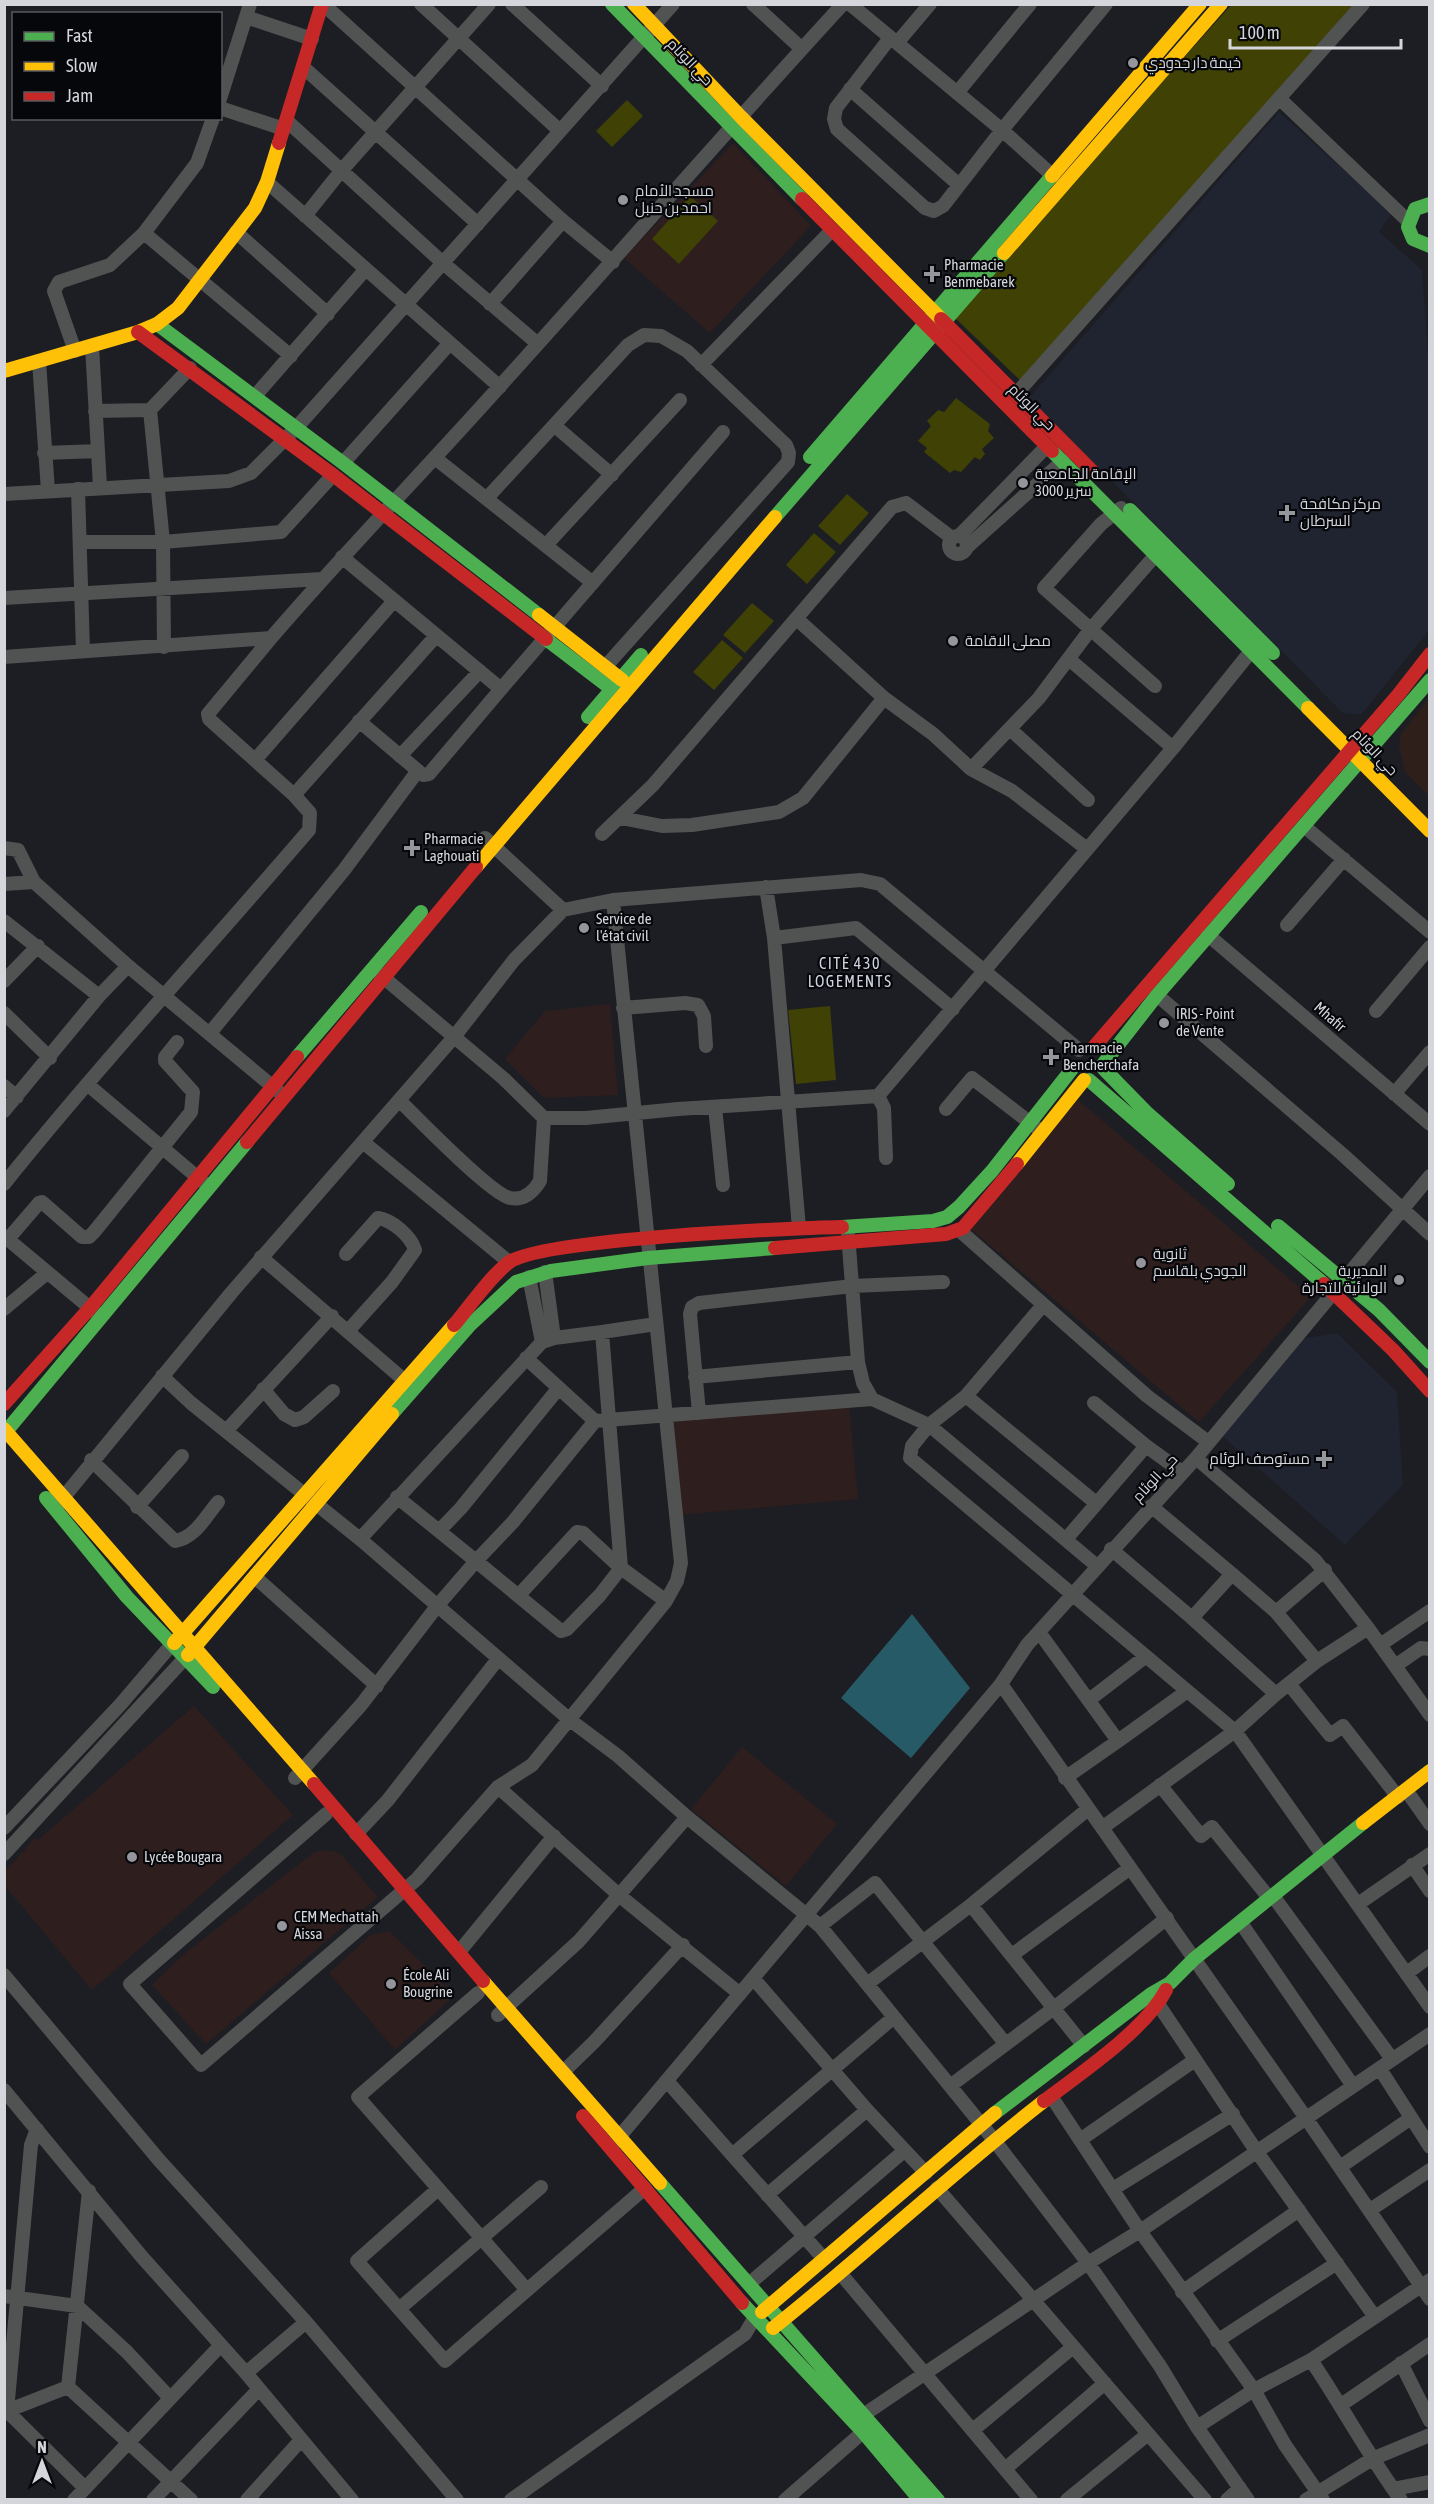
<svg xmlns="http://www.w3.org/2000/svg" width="1434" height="2504" font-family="'Asap Condensed',Cairo,sans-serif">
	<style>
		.commercial { fill: #2e1f1b }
		.built { fill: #202330 }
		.education { fill: #2e1e1e }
		.green { fill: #3f4105 }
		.water { fill: #275a67 }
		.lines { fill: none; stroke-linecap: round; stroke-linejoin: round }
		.street { stroke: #515252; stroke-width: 14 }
		.fast { stroke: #4caf50; stroke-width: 14 }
		.slow { stroke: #ffc107; stroke-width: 14 }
		.jam { stroke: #c62828; stroke-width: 14 }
		.poi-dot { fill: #95969b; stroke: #06070a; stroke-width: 2 }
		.labels { text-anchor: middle; stroke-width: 4.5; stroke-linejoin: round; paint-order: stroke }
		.street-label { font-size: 15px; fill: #d5d6dc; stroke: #06070a }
		.poi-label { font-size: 15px; fill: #d5d6dc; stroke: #06070a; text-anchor: start }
		.neighbourhood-label { font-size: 16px; letter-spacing: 1.5px; fill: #d1d4e0; stroke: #06070a }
	</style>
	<rect width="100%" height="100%" fill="#1d1e23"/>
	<path class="commercial" d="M1429,698V796L1405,772L1399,746L1401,734Z"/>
	<path class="built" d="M1279,112L1392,213L1379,232L1422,270L1430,378V629L1361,715L1343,713L1029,398Z
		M1337,1333L1397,1392L1403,1485L1345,1545L1219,1433L1300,1339Z"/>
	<path class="education" d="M733,143L811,226L710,333L624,258Z
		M610,1004L618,1095L544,1098L505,1059L545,1011Z
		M1078,1100L1311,1297L1199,1422L971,1229Z
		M849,1405L858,1499L677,1515L668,1421Z
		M194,1706L293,1815L92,1990L5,1886V1872L35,1838L38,1840Z
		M742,1747L837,1824L786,1886L691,1809Z
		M325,1850L340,1853L378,1897L206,2044L152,1985L183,1955L313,1853Z
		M389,1931L455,1995L395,2050L329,1973L371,1935Z"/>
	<path class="green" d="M1231,5H1367L1021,381L953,316Z
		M627,100L643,116L612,147L596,131Z
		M690,196L718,221L679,264L652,239Z
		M956,398L990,424L988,431L994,438L982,449L985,454L980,460L975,457L961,472L954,470L950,473L924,452L927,448L918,441L931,426L927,421L938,410L944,412Z
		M847,494L869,513L840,545L818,526Z
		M814,533L836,552L807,584L786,565Z
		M752,603L774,621L745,653L723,635Z
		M722,640L743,658L714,690L693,672Z
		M830,1006L836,1080L796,1084L788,1010Z"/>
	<path class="water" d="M912,1614L970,1688L911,1758L841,1698Z"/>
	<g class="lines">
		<path class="street" d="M323,4L563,221L613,262
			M421,4L560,131
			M512,4L602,86
			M753,4L802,49
			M850,4L1002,130L943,206L934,211L925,208L837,129L834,119L836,108L890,38
			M246,17L312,39
			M897,43L930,4
			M303,67L478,224
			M850,89L959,185
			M957,93L1030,4
			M220,99L250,4
			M1280,99L1408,221
			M220,108L284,129
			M287,121L443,263L538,344
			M1053,176L1002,130L1106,4
			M267,182L500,387
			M305,216L341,171L489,4
			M236,232L328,314
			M144,233L291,356
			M490,304L563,221
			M92,346L100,487
			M75,351L54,291L59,282L110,265L144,233L197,163L213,118
			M39,361L48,491
			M701,365L832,230
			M1016,394L1363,4
			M255,396L365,270
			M95,411L150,410
			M555,426L612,475
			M44,453L98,451
			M435,458L593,583
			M343,463L450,343
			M78,489L83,651
			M4,494L229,481L251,473L297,427L673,4
			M487,498L628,345L644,335L661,336L687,351L786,445L789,453L788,462L606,666
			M1121,508L1101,524L1044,588L1155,686
			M949 545a9 9 0 1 1 18 0a9 9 0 1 1-18 0Z
			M959,536L1047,446
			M81,542H163L281,532L333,475
			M547,544L680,400
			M966,548L1063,461
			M342,557L501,689L723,432
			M4,598L322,579
			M798,620L884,698L933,734L971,769L1012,791L1087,849
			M271,638L208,714L209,719L294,795L436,636
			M164,647L163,542L150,410L190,368
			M4,657L271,638C345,552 424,471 500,386C615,259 727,130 843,4
			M1070,660L1173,748
			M359,721L423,775L429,774L501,689
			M1010,729L1088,800
			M400,756L480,671
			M255,760L393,602
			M971,769L1039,698L1090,630L1160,550
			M621,818L662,826L692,825L779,812L803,798L884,698
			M1305,827L1430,932
			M602,834L653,785L892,507L906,503L952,538
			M485,838L563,910L613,900L861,880L880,884L1079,1050
			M4,848L18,850L34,882
			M4,884L34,882L128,966L278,1091
			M766,887L774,938L799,1228
			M4,921L99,996
			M1287,925L1344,859
			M1208,935L1430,1124
			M774,938L856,928L953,1009
			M377,972L503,1078L544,1118H586L678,1109L878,1096L884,1108L886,1158
			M4,981L38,946
			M1157,995L1342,1154L1430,1234
			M623,1008L685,1003L698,1005L704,1016L706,1046
			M1376,1011L1430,947
			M4,1013L50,1058
			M210,1033L344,870L417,772
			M87,1084L203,1182
			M4,1086L17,1097
			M1394,1094L1430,1052
			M878,1096L1173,748L1256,645
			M399,1100C417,1118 491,1194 510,1198C524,1201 534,1191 540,1181L544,1118
			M715,1107L723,1185
			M946,1109L972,1078L1037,1128
			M4,1111L99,996L128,966
			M363,1142L509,1262
			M1430,1176L1196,1458L1027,1645L1001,1684L1306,2118L1430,2299
			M4,1184C102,1062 208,948 309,830L310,813L294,795
			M959,1230L1147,1396L1207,1441
			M848,1234L858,1362L863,1383L872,1399
			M4,1236L96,1313
			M8,1239L39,1203L42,1202L82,1237H89L94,1232L191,1112L193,1092L165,1061V1057L177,1042
			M346,1254L378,1218C392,1220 411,1236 415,1250L392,1282L348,1331
			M261,1257L404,1380
			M545,1272L554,1338
			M529,1277L542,1342
			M1043,1305L966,1396L929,1425L912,1446L910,1458L1235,1731L1276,1694
			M4,1309L47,1273
			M656,1324L602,1332L621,1568L666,1601
			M526,1358L595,1421
			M162,1376L191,1403L360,1539L570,1720L618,1756L687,1817L820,1926L994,2140L1088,2263L1160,2366L1197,2427L1248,2500
			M695,1377L858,1362
			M263,1389L284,1414L295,1420L304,1417L333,1391
			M966,1396L1096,1503
			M1094,1403L1146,1446
			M699,1413L690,1314L692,1307L699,1303L853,1286L943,1282
			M226,1431L332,1316
			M91,1460L175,1541C195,1538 206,1516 218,1502
			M397,1497L476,1561L513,1522L595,1421L872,1399L929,1425L1097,1566
			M58,1504L232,1292L454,1037L514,960L563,910
			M1151,1506L1232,1574L1192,1618L1276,1694L1317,1661L1368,1628L1315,1560L1196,1458
			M137,1507L182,1456
			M439,1531L461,1508L558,1389
			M1067,1538L1146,1446L1182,1472
			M360,1539L542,1342L554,1338L602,1332
			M1111,1549L1192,1618
			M1232,1574L1276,1612L1317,1661
			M255,1577L377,1686
			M1276,1612L1325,1570
			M1368,1628L1430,1715
			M1039,1632L1118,1741L1186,1692
			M1380,1645L1430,1611
			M1395,1666L1421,1648L1430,1649
			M1289,1684L1330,1735L1343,1726L1398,1797
			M1089,1700L1145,1657
			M295,1778L361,1705L438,1605L476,1561L561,1631L567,1629L600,1595L621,1568L583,1533L577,1532L519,1595
			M1065,1778L1118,1741
			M1160,1785L1201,1836L1212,1827L1270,1899
			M498,1787L620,1896L740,1994
			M1406,1790L1430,1824
			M326,1814L130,1984L201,2065L417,1879L498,1787L532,1765L666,1601L677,1581L681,1563L613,900
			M4,1828L120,1705L173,1643
			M1102,1828L1235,1731L1430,2007
			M356,1834L388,1800L498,1659
			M4,1854L186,1657
			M1412,1865L1430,1891
			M1273,1896L1392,2059
			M1358,1904L1430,1854
			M971,1905L1084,2046
			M1241,1923L1353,2086
			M820,1926L875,1883L1005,2043
			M459,1952L554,1836
			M1012,1955L1130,1868
			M1407,1973L1430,1956
			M4,1975L159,2160L306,2322L457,2500
			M753,1978L867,2110L926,2173
			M867,1984L971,1905L1088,1809
			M478,1993L358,2097L527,2290
			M1154,1998L1257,2152L1375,2317
			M498,2015L579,1941L687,1817
			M1380,2069L1430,2147
			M563,2072L594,2042L683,1945
			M667,2081L824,2259
			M950,2086L1054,2008L1167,1918
			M4,2090L142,2257L246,2373L352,2500
			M1051,2096L1140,2231L1254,2390L1285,2445L1323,2500
			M37,2129L31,2145L7,2411L85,2488
			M1080,2140L1195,2060
			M614,2143L1001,1684
			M732,2155L894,2017
			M1340,2167L1411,2118
			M937,2188L1205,2500
			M438,2189L357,2261L445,2361L645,2188
			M1113,2189L1233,2114
			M767,2195L867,2110
			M1370,2210L1430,2170
			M841,2274L1031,2500
			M750,2283L904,2151
			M1182,2292L1299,2210
			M4,2296L77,2306L127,2352L170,2398
			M399,2309L541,2187
			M1217,2341L1337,2263
			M1311,2360C1342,2406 1368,2455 1401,2500
			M1401,2363L1430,2421
			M246,2373L306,2322
			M68,2387L89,2191
			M68,2387L191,2500
			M1341,2405L1430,2344
			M4,2412L68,2387
			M859,2418L1088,2263L1140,2231L1430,2034
			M1197,2427L1254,2390L1311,2360L1430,2280
			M973,2430L1073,2347
			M1005,2469L1105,2383
			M1393,2489L1430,2482
			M74,2500L221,2345
			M153,2500L259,2389
			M247,2500L301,2440
			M511,2500L745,2334L755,2317
			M785,2500L863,2432
			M1067,2500L1148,2434
			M1227,2500L1240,2488
			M1306,2500L1372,2459L1430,2435"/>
		<path class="fast" d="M612,4L802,199
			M1430,204L1415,209L1408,227L1413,239L1430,246
			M157,324L343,463L539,615
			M1052,451L1308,708
			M810,457L1052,176
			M1130,510L1273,653
			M775,517L1004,253
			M546,639L622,697
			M588,717L641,655
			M297,1057L421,912
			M1104,1063L1157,995L1430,680
			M1104,1069L1146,1112L1228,1184
			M1089,1080L1324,1284
			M1278,1226L1379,1310L1430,1362
			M842,1227L933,1221L947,1217L959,1207L992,1171L1072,1069
			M392,1414L470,1325L516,1282L551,1271L648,1258L775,1248
			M4,1434L247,1142
			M46,1498L127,1597L213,1687
			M995,2113L1151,1994L1170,1983L1194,1959L1363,1823
			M660,2183L938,2500
			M742,2303L863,2432L920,2500"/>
		<path class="slow" d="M634,4L741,117L941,319
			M1052,176L1200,4
			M1004,253L1221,4
			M4,371L138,332L157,324L178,308L255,208L267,182L279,143
			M539,615L622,680
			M1308,708L1430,831
			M476,867L775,517
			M1017,1164L1084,1080
			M4,1429L314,1784
			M174,1643L454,1325
			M188,1655L392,1414
			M1363,1823L1430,1771
			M483,1981L660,2183
			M762,2312L995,2113
			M773,2328C865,2255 951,2173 1044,2101"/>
		<path class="jam" d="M279,143L322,4
			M802,199L1052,451
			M941,319L1093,472
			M138,332L333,475L546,639
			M1093,1048L1398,695L1430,654
			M247,1142L476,867
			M775,1248L946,1234L963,1228L1017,1164
			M1324,1284L1393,1350L1430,1391
			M454,1325C471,1305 488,1279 508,1263C538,1239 790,1228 842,1227
			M4,1404L90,1308L297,1057
			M314,1784L483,1981
			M1044,2101C1081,2073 1145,2030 1166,1990
			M583,2116L742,2303"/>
	</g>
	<g class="poi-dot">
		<circle cx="1133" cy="63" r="6"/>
		<circle cx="623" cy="200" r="6"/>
		<path d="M929 265h6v6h6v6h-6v6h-6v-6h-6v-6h6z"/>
		<circle cx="1023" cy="483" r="6"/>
		<path d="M1284 504h6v6h6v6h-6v6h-6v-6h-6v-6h6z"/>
		<circle cx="953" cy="641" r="6"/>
		<path d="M409 839h6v6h6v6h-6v6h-6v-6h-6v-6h6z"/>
		<circle cx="584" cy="928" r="6"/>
		<circle cx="1164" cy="1023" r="6"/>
		<path d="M1048 1048h6v6h6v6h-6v6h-6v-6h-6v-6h6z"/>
		<circle cx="1141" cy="1263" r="6"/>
		<circle cx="1399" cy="1280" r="6"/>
		<path d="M1321 1450h6v6h6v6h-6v6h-6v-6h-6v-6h6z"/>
		<circle cx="132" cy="1857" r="6"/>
		<circle cx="282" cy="1926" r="6"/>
		<circle cx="391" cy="1984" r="6"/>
	</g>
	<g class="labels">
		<g class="street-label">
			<text transform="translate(690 62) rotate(46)" y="5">حي الوئام</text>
			<text transform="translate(1032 407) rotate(45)" y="5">حي الوئام</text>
			<text transform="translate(1375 752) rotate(46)" y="5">حي الوئام</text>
			<text transform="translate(1330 1017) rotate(41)" y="5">Mhafir</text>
			<text transform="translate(1155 1478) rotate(-47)" y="5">حي الوئام</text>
		</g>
		<g class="poi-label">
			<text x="1145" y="68">خيمة دار جدودي</text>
			<text x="635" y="196">مسجد الأمام<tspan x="635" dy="17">احمد بن حنبل</tspan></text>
			<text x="944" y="270">Pharmacie<tspan x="944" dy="17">Benmebarek</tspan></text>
			<text x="1035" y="479">الإقامة الجامعية<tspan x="1035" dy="17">3000 سرير</tspan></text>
			<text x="1300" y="509">مركز مكافحة<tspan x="1300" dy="17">السرطان</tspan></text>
			<text x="965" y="646">مصلى الاقامة</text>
			<text x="424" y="844">Pharmacie<tspan x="424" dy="17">Laghouati</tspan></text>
			<text x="596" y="924">Service de<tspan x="596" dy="17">l'état civil</tspan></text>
			<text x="1176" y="1019">IRIS - Point<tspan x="1176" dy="17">de Vente</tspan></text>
			<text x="1063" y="1053">Pharmacie<tspan x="1063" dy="17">Bencherchafa</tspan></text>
			<text x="1153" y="1259">ثانوية<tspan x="1153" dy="17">الجودي بلقاسم</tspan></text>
			<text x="1387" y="1276" text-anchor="end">المديرية<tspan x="1387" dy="17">الولائية للتجارة</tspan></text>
			<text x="1310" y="1464" text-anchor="end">مستوصف الوئام</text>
			<text x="144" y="1862">Lycée Bougara</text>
			<text x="294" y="1922">CEM Mechattah<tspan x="294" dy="17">Aissa</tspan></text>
			<text x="403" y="1980">École Ali<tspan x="403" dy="17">Bougrine</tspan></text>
		</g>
		<g class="neighbourhood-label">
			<text x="850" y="969">CITÉ 430<tspan x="850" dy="18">LOGEMENTS</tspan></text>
		</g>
	</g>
	<rect width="1434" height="2504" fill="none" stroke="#d5d6dc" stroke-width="12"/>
	<rect x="12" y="12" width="210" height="108" fill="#06070a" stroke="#595a5e" stroke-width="1.5"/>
	<rect x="24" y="32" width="30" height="9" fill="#4caf50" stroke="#595a5e" stroke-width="1.5"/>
	<text x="66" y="42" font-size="18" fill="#d5d6dc">Fast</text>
	<rect x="24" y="62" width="30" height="9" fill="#ffc107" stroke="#595a5e" stroke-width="1.5"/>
	<text x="66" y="72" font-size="18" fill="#d5d6dc">Slow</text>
	<rect x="24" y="92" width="30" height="9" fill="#c62828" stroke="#595a5e" stroke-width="1.5"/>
	<text x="66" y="102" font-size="18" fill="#d5d6dc">Jam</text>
	<g transform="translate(42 2462)" stroke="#06070a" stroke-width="4.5" paint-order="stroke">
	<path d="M0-4.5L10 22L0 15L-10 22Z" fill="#d5d6dc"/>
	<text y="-9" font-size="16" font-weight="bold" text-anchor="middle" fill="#d5d6dc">N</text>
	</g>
	<path d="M1230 39v9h171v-9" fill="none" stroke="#d5d6dc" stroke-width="3"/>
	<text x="1239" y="39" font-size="18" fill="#d5d6dc" stroke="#06070a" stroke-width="4.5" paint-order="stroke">100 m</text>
</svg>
